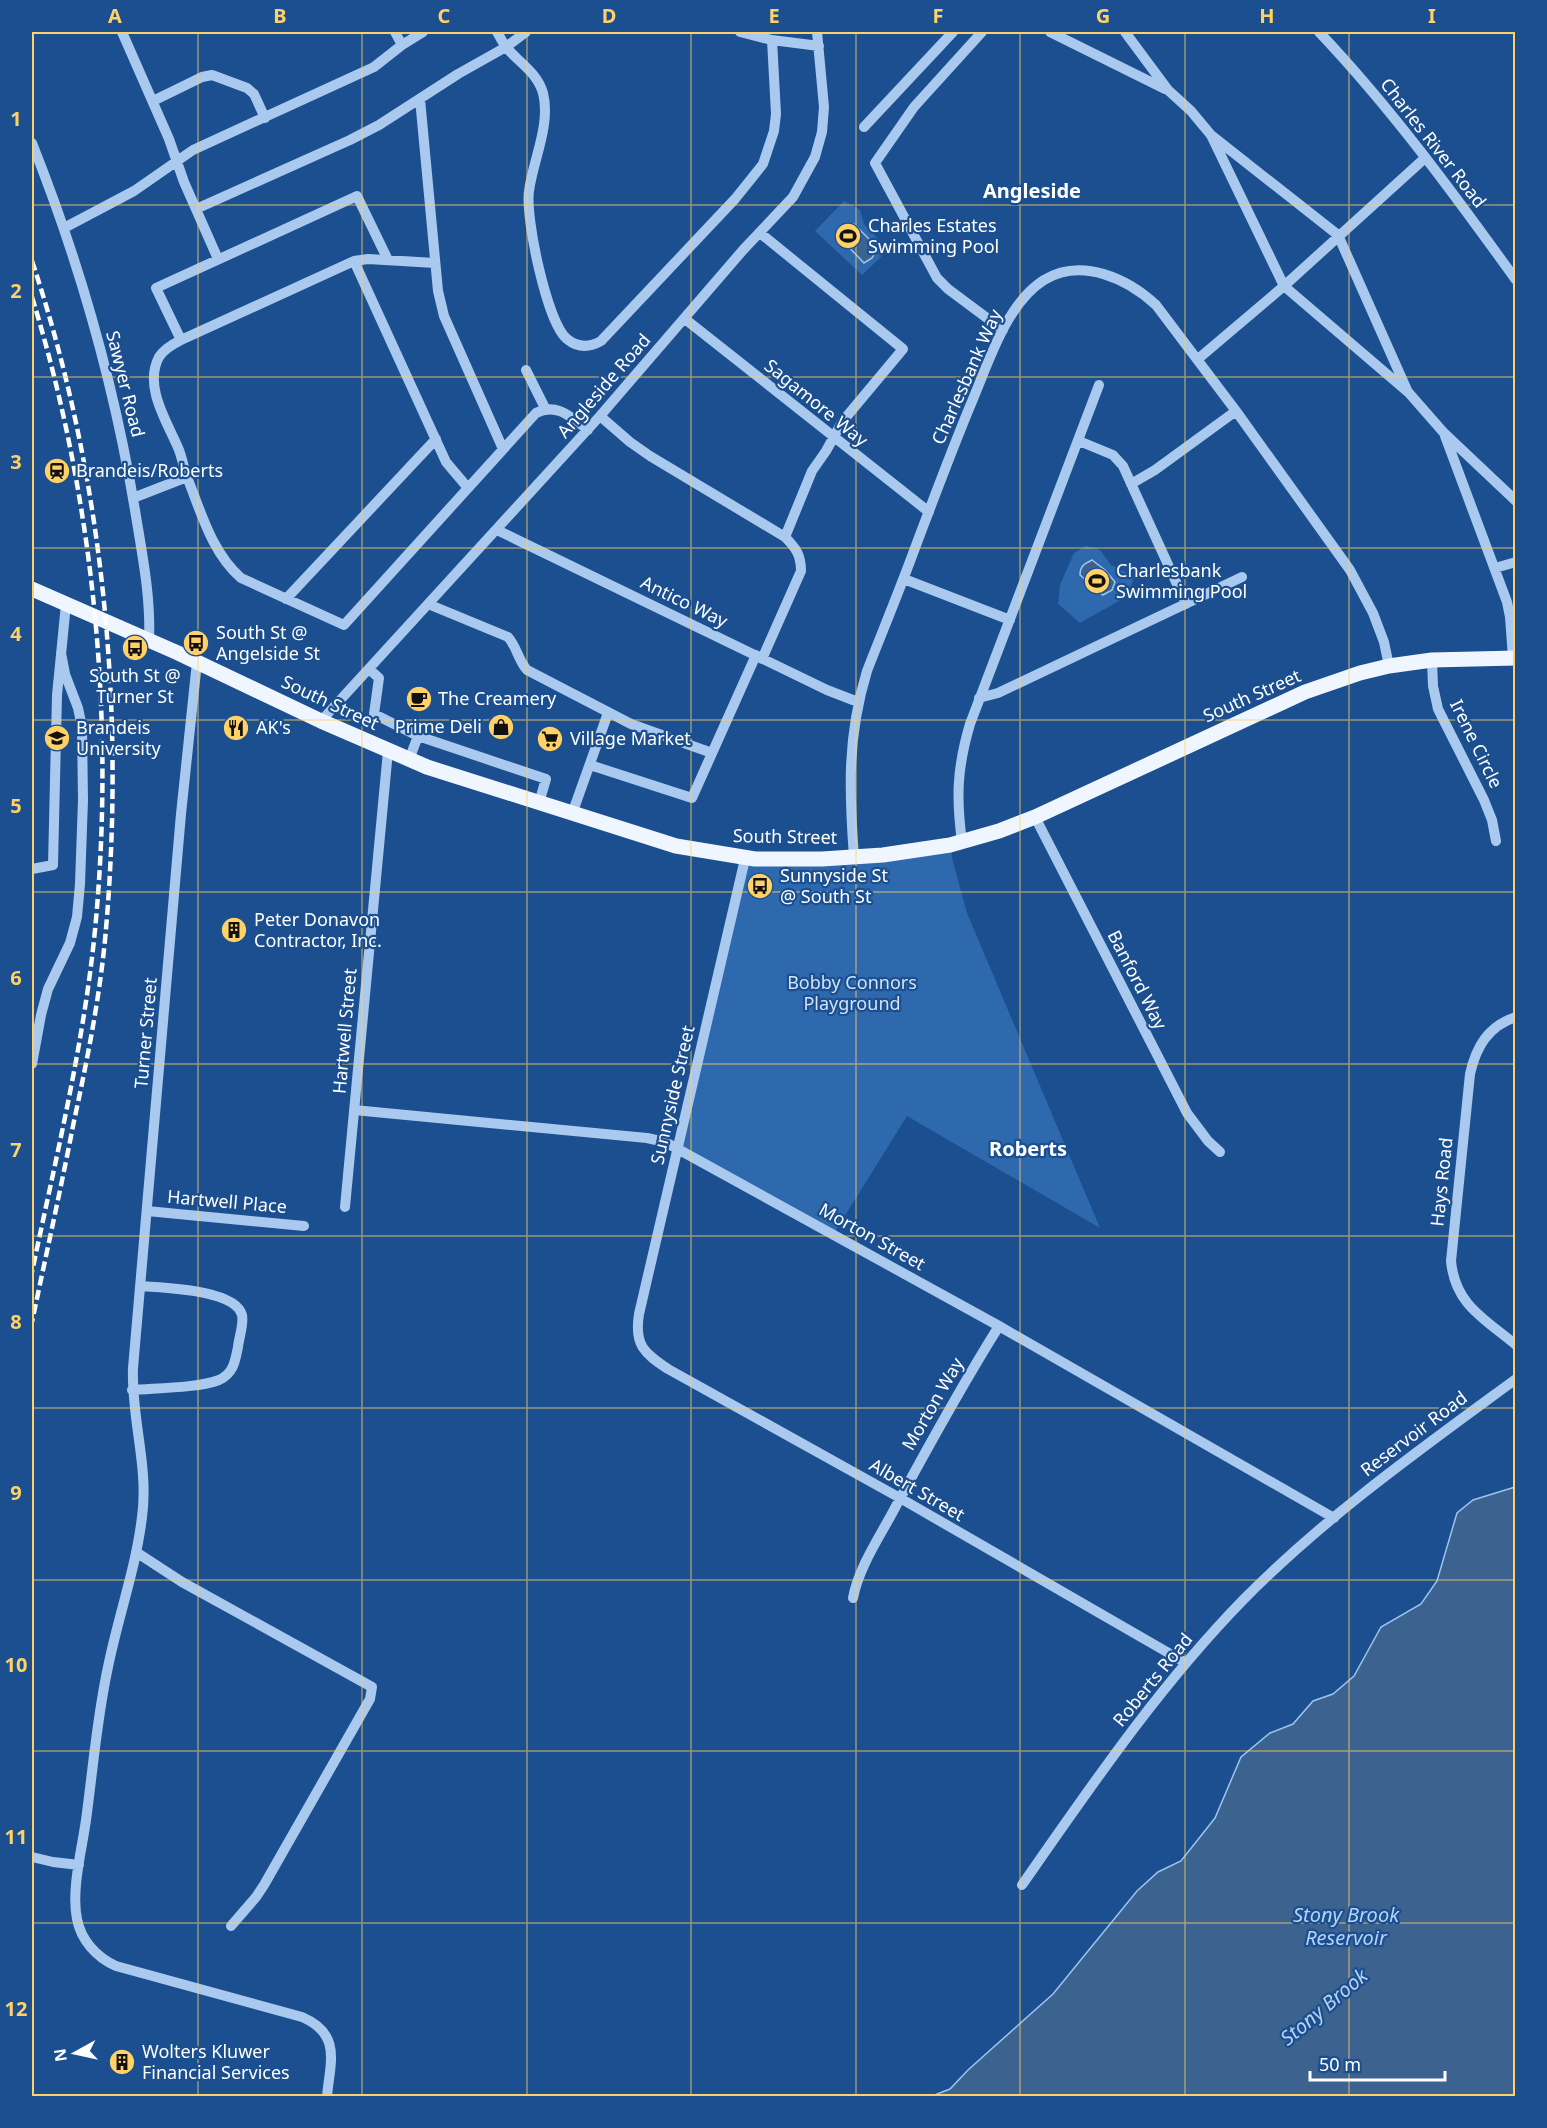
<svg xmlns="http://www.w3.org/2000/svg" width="1547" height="2128" font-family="'Noto Sans',sans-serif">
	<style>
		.green { fill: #2e69ad }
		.water { fill: #3c6290; stroke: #9cc4f0; stroke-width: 1.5 }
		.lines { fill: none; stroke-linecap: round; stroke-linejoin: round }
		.minor { stroke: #a9c9ee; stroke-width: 10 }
		.major { stroke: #f0f6ff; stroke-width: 15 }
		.rail { stroke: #fff; stroke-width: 4.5; stroke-dasharray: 10 4.5; stroke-linecap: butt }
		.grid { fill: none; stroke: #ffd166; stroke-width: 1.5; stroke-opacity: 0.55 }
		.labels { text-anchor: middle; stroke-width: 4.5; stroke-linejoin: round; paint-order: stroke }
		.street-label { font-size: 18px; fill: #fff; stroke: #1b4f8f }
		.poi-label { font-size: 18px; fill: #fff; stroke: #1b4f8f; text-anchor: start }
		.park-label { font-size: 18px; fill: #cfe3fa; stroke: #1b4f8f }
		.neighbourhood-label { font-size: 20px; font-weight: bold; fill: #fff; stroke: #1b4f8f }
		.water-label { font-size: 20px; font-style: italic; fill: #b5d3f5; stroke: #1b4f8f }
		.neatline { fill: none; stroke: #ffd166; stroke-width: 2 }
		.grid-label { font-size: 20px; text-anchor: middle; font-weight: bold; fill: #ffd166 }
	</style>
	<rect width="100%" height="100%" fill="#1b4f8f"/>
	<path class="green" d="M844,201L860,210L864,224L883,244L884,254L862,275L815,231Z
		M1086,546L1100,550L1111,565L1134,576L1128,596L1080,623L1058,604L1060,585L1074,553Z
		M950,845L953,862L967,913L1100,1228L907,1116L833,1235L678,1149L745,859Z"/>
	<path class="water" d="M854,224L878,248L872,258L864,263L841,239Z
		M1092,560L1105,570L1115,582L1112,590L1103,595L1080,575C1080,566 1084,564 1092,560Z
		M1515,1487V2096H932L950,2089L968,2070L1053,1994L1137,1891L1158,1872L1181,1861L1215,1818L1241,1757L1270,1733L1293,1724L1313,1701L1333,1694L1354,1676L1381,1627L1421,1604L1437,1581L1457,1513L1473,1500Z"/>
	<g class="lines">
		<path class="minor" d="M122,32L169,139L184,182L218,259
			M395,32L402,45
			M497,32C500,37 503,43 506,47C519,63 537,72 543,93C551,125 533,160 529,191C525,217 547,323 567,339C578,348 589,348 601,341L735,199L763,164L774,131L776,114L772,40
			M740,32L772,40L819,46
			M982,32L914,107L875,163L937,278L948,289L1003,330
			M1050,32L1165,89
			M1125,32L1168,90L1191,111L1211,135L1338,235L1407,390
			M1319,32C1392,109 1454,194 1516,280
			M420,99L438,291L444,316L503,449
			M153,101L202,77L212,75L247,88L254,94L265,118
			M864,127L953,32
			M1211,135L1284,286L1409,393L1444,433L1516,501
			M32,143C79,261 114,384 135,510C142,554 151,596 149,641
			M196,209L350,140L379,125L458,74L506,47L526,32
			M64,228L134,191L193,150L374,67L402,45L423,32
			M760,233L903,349L842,422L826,451L812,471L785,537
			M354,261L446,462L468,488
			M685,319L929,512
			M181,340L156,288L357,196L388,260
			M1198,359L1284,286L1425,158
			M526,370L545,408
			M600,416L630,442L650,456L785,537C796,548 801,555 801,571L762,659
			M1445,436L1507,602L1510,617L1513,658
			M1079,441L1113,455L1123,466L1186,604
			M187,477C201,512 212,553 241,578L344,625L536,413C557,402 572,418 588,430
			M1131,484L1155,470L1236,411
			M133,498L187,477C184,468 182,458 179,450C168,423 143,387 159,357C164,349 173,344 181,340L354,261L368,259L435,263
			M497,530L827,690L858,702
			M1495,568L1516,562
			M904,579L1010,620
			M286,599L436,439
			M428,604L508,637C517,647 518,660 527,670L631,724L712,753
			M1432,660L1433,686L1438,709L1484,800L1492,820L1496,841
			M197,662L181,814L133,1368C131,1418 149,1467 142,1517C136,1568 118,1617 108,1667C97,1717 93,1769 86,1820C82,1849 71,1890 77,1919C81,1940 96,1957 116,1966L302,2017C342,2034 330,2063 327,2096
			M369,669L379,678L374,714L418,736L546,779L539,803
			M979,698L998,693L1242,577
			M321,721L600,416L743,250L793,197L815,157L822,132L824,107L817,32
			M409,760L418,736
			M590,765L692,798L756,655
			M572,814L608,713
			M1035,817L1187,1113L1208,1141L1220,1152
			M962,842C956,797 957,768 970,724L1099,385
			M854,857C849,790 847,737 867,671C883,630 900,589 915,548C934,498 952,449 973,399C989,361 1007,303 1044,280C1082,257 1128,279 1156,305L1236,411L1350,570L1373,613L1384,642L1389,666
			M745,859L639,1314C634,1345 644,1353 668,1369L900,1498L1186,1663
			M32,869L53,865L57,695L66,604
			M1516,1017C1488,1026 1476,1047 1470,1074L1451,1261C1455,1305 1485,1319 1516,1345
			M32,1064L41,1015L48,989L70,943L77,917L80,884L83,800L82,727L78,708L65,674L61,653
			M354,1110L647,1138L665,1142L999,1326L1334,1518
			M345,1207L388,751
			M147,1211L304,1226
			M132,1390C154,1388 199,1388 219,1380C234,1373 235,1361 238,1347C239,1337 244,1324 242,1315C235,1289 162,1288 140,1286
			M136,1552L182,1582L372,1687L370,1699L264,1885L256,1897L231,1926
			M853,1598C859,1566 881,1535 896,1506C929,1445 962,1385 999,1326
			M32,1857L53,1862L79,1865
			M1022,1885C1091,1786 1159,1686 1244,1599C1326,1516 1422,1448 1516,1379"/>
		<path class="major" d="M32,589L178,653L321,721L427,767L676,846L755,859H822L883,855L950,845L999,831L1035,817L1305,692L1360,673L1389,666L1432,660L1516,658"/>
		<path class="rail" d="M32,261C104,477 126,713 105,940C99,1001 87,1061 74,1121C61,1188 46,1255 32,1322
			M32,297C95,502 116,726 94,940C82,1052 55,1162 32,1272"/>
	</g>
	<path class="grid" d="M198,32V2096M362,32V2096M527,32V2096M691,32V2096M856,32V2096M1020,32V2096M1185,32V2096M1349,32V2096M32,205H1516M32,377H1516M32,548H1516M32,720H1516M32,892H1516M32,1064H1516M32,1236H1516M32,1408H1516M32,1580H1516M32,1751H1516M32,1923H1516"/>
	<defs>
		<g id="stadium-disc" transform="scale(1.35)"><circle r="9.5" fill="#ffd166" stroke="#1b4f8f"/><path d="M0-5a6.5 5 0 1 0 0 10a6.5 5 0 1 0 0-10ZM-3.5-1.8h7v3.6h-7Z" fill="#111"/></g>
		<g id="station-disc" transform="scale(1.35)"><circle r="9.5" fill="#ffd166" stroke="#1b4f8f"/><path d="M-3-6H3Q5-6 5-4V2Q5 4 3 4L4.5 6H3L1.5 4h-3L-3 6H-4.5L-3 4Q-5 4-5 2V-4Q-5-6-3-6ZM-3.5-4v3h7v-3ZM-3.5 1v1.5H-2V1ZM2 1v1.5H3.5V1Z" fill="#111"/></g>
		<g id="bus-disc" transform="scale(1.35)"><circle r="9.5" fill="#ffd166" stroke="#1b4f8f"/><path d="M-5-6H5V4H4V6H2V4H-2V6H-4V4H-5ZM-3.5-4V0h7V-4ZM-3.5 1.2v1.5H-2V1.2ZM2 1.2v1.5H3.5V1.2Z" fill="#111"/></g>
		<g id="cafe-disc" transform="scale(1.35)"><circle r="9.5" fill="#ffd166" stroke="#1b4f8f"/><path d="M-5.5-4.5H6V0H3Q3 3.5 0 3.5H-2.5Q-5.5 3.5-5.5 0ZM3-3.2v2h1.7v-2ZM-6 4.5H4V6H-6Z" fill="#111"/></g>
		<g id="shop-disc" transform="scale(1.35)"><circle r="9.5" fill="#ffd166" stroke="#1b4f8f"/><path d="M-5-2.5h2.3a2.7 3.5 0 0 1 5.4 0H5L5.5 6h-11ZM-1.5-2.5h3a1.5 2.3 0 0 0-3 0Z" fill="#111"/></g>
		<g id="restaurant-disc" transform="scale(1.35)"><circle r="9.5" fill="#ffd166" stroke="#1b4f8f"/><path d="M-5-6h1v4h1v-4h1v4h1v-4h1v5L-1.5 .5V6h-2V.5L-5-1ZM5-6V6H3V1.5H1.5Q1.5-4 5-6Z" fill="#111"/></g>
		<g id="university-disc" transform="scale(1.35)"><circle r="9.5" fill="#ffd166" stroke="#1b4f8f"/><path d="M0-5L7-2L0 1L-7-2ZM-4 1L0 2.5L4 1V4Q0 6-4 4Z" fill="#111"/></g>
		<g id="supermarket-disc" transform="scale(1.35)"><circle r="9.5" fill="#ffd166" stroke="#1b4f8f"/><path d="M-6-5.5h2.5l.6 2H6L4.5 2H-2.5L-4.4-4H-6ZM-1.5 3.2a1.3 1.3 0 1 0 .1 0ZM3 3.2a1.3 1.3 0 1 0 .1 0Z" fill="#111"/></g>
		<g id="building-disc" transform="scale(1.35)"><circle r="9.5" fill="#ffd166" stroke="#1b4f8f"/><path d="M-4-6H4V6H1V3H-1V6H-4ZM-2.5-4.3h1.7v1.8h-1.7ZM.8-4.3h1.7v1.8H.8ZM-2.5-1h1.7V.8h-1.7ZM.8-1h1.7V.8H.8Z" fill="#111"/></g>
	</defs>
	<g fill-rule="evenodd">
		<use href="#stadium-disc" x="848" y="236"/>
		<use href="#station-disc" x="57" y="471"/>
		<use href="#stadium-disc" x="1097" y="581"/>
		<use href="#bus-disc" x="196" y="643"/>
		<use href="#bus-disc" x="135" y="648"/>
		<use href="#cafe-disc" x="419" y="699"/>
		<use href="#shop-disc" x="501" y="727"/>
		<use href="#restaurant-disc" x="236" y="728"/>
		<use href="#university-disc" x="57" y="738"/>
		<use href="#supermarket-disc" x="550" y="739"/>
		<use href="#bus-disc" x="760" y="886"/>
		<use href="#building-disc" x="234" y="930"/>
		<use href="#building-disc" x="122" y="2062"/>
	</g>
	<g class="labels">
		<g class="street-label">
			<text transform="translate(1433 143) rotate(52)" y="6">Charles River Road</text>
			<text transform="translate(967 377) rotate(-66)" y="6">Charlesbank Way</text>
			<text transform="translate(125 384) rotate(76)" y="6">Sawyer Road</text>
			<text transform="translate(604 386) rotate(-49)" y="6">Angleside Road</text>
			<text transform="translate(816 403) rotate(39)" y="6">Sagamore Way</text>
			<text transform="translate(684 602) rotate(26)" y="6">Antico Way</text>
			<text transform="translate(1252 696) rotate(-24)" y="6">South Street</text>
			<text transform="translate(330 703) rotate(25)" y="6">South Street</text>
			<text transform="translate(1476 744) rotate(64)" y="6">Irene Circle</text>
			<text transform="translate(785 837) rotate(1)" y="6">South Street</text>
			<text transform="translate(1137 980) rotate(63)" y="6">Banford Way</text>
			<text transform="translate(345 1031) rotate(-85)" y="6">Hartwell Street</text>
			<text transform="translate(146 1033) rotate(-85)" y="6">Turner Street</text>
			<text transform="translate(673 1095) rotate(-77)" y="6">Sunnyside Street</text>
			<text transform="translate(1442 1182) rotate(-84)" y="6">Hays Road</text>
			<text transform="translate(227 1202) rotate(5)" y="6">Hartwell Place</text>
			<text transform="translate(872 1237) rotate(29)" y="6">Morton Street</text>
			<text transform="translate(933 1404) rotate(-60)" y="6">Morton Way</text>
			<text transform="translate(1414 1434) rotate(-37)" y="6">Reservoir Road</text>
			<text transform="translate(917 1490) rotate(30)" y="6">Albert Street</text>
			<text transform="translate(1153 1680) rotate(-51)" y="6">Roberts Road</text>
		</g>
		<g class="poi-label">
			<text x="868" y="232">Charles Estates<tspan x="868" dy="21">Swimming Pool</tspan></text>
			<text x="76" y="477">Brandeis/Roberts</text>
			<text x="1116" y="577">Charlesbank<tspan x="1116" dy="21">Swimming Pool</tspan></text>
			<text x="216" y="639">South St @<tspan x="216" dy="21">Angelside St</tspan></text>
			<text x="135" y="682" text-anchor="middle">South St @<tspan x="135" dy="21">Turner St</tspan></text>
			<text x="438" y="705">The Creamery</text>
			<text x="482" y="733" text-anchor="end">Prime Deli</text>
			<text x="76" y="734">Brandeis<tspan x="76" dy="21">University</tspan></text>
			<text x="256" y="734">AK's</text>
			<text x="570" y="745">Village Market</text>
			<text x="780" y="882">Sunnyside St<tspan x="780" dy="21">@ South St</tspan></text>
			<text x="254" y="926">Peter Donavon<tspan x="254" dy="21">Contractor, Inc.</tspan></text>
			<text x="142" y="2058">Wolters Kluwer<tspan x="142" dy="21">Financial Services</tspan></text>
		</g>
		<g class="park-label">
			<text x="852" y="989">Bobby Connors<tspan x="852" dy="21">Playground</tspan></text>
		</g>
		<g class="neighbourhood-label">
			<text x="1032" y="198">Angleside</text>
			<text x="1028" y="1156">Roberts</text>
		</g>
		<g class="water-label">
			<text x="1346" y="1922">Stony Brook<tspan x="1346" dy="23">Reservoir</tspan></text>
			<text transform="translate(1324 2007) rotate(-40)" y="7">Stony Brook</text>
		</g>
	</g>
	<rect width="1547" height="2128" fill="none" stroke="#1b4f8f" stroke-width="66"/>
	<g transform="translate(75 2053) rotate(262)" stroke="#1b4f8f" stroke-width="4.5" paint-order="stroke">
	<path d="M0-4.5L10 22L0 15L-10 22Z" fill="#ffffff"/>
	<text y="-9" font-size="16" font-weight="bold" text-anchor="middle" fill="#ffffff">N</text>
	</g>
	<path d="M1310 2071v9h135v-9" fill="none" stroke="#ffffff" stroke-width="3"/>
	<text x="1319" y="2071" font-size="18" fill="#ffffff" stroke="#1b4f8f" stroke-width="4.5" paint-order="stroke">50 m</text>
	<rect x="33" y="33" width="1481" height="2062" class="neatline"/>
	<g class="grid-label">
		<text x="115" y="23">A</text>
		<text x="280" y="23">B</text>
		<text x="444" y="23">C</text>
		<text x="609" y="23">D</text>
		<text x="774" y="23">E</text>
		<text x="938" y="23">F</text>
		<text x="1103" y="23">G</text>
		<text x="1267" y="23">H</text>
		<text x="1432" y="23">I</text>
		<text x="16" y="126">1</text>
		<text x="16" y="298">2</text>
		<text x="16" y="469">3</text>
		<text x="16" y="641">4</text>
		<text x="16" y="813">5</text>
		<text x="16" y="985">6</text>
		<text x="16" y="1157">7</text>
		<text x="16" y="1329">8</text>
		<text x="16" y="1500">9</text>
		<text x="16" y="1672">10</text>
		<text x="16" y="1844">11</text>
		<text x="16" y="2016">12</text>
	</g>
</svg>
